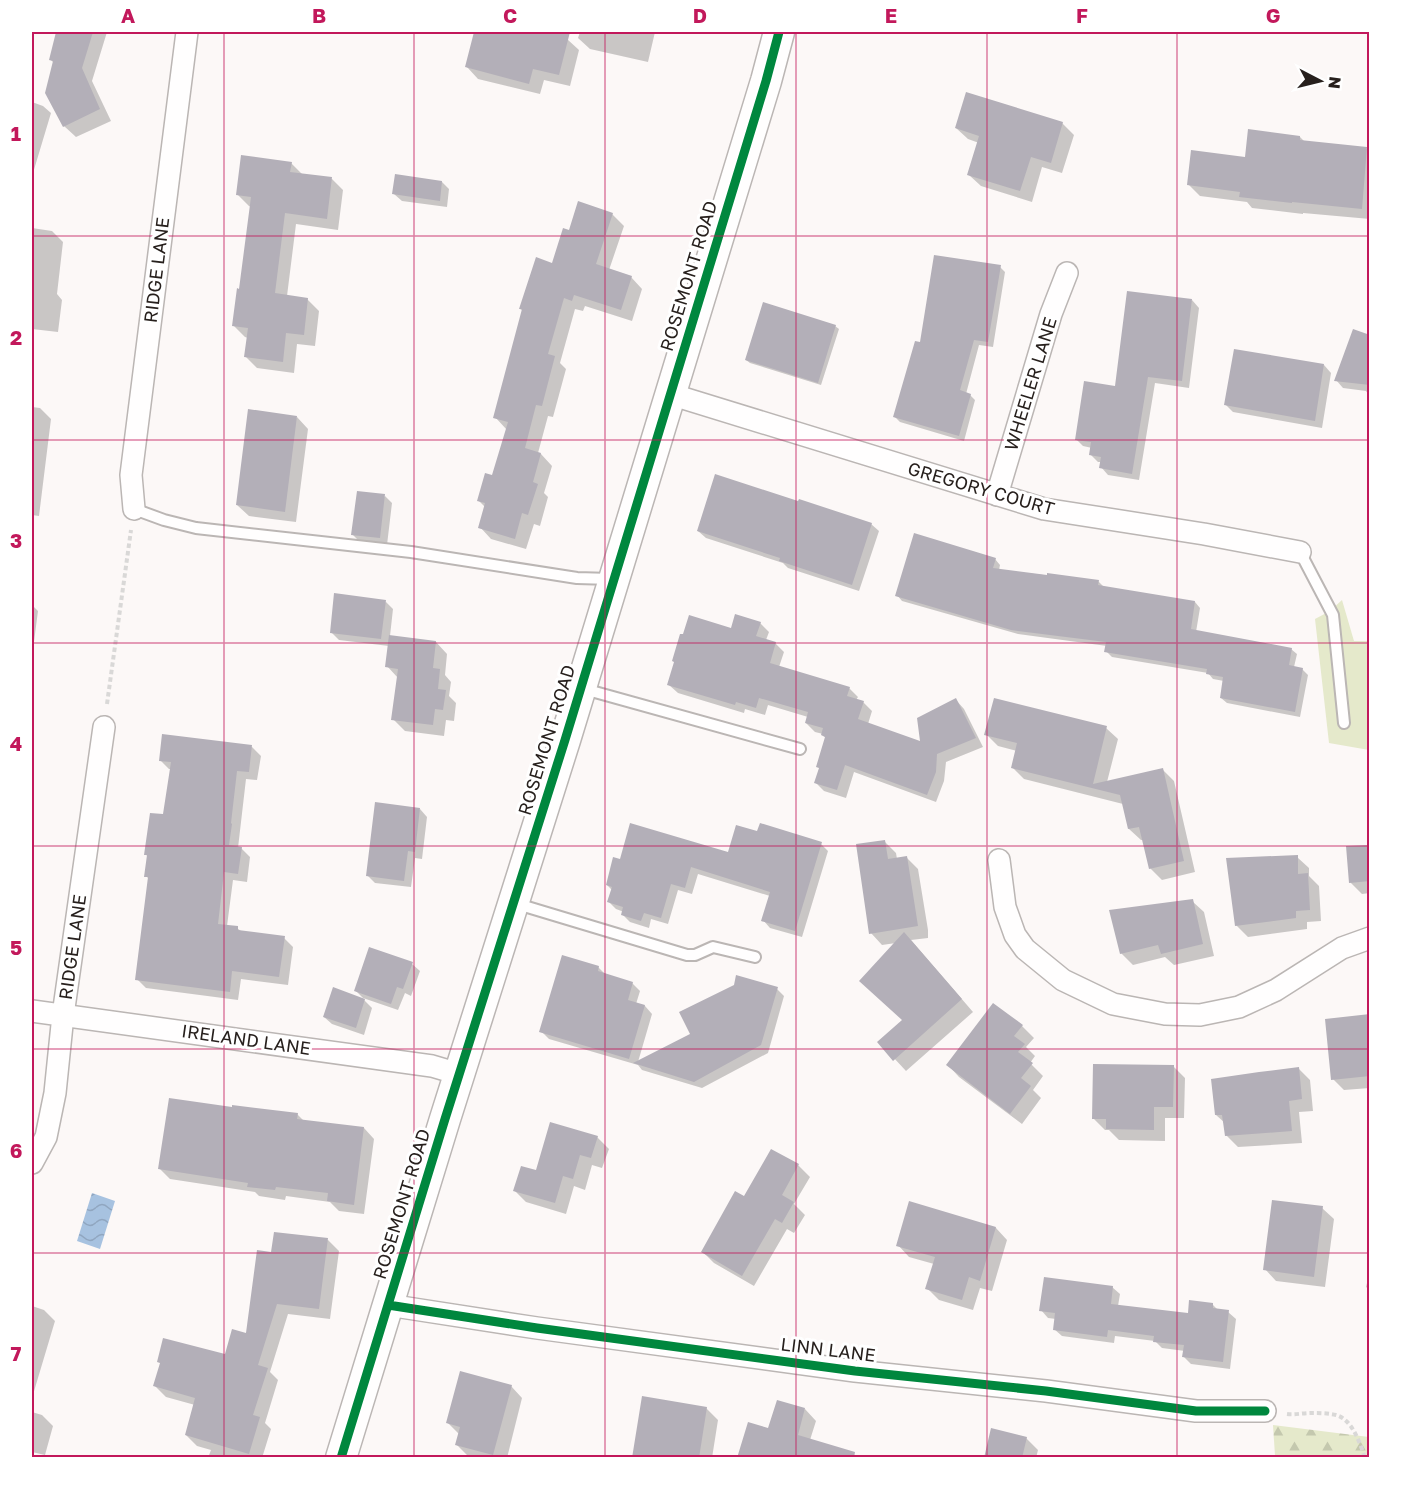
<svg xmlns="http://www.w3.org/2000/svg" width="1401" height="1489" font-family="'Golos Text',sans-serif">
	<style>
		.green { fill: #e5e9cb }
		.forest { fill: url(#forest-firs) }
		.water { fill: url(#water-waves) }
		.shadow { fill: #0003 }
		.building { fill: #b3afb8 }
		.lines { fill: none; stroke-linecap: round; stroke-linejoin: round }
		.lane-casing { stroke: #bbb6b4; stroke-width: 14 }
		.street-casing { stroke: #bbb6b4; stroke-width: 24 }
		.secondary-casing { stroke: #bbb6b4; stroke-width: 33 }
		.path { stroke: #d9d8d7; stroke-width: 4; stroke-dasharray: 4.5 3; stroke-linecap: butt }
		.lane { stroke: #fffefe; stroke-width: 10 }
		.street { stroke: #fffefe; stroke-width: 21 }
		.secondary { stroke: #fffefe; stroke-width: 30 }
		.cycleway-casing { stroke: #fff; stroke-width: 13 }
		.cycleway { stroke: #00873e; stroke-width: 9 }
		.grid { fill: none; stroke: #c2185b; stroke-width: 1.5; stroke-opacity: 0.55 }
		.labels { text-anchor: middle; stroke-width: 6; stroke-linejoin: round; paint-order: stroke }
		.street-label { font-size: 18px; fill: #27201d; stroke: #fff }
		.neatline { fill: none; stroke: #c2185b; stroke-width: 2 }
		.grid-label { font-size: 20px; text-anchor: middle; font-weight: bold; fill: #c2185b }
	</style>
	<defs>
		<pattern id="forest-firs" width="22" height="20" patternUnits="userSpaceOnUse" patternTransform="scale(1.5)"><rect width="22" height="20" fill="#e5e9cb"/><path d="M5 1l3.5 6h-7zM16 11l3.5 6h-7z" fill="#c4c8ae"/></pattern>
		<pattern id="water-waves" width="16" height="10" patternUnits="userSpaceOnUse" patternTransform="scale(1.5)"><rect width="16" height="10" fill="#a7c2e0"/><path d="M0 5q4-4 8 0t8 0" fill="none" stroke="#90a6c0"/></pattern>
	</defs>
	<rect width="100%" height="100%" fill="#fcf8f7"/>
	<path class="green" d="M1342,600L1354,641H1369V750L1329,743L1315,619L1330,611Z"/>
	<path class="forest" d="M1273,1425L1369,1437V1457L1285,1458L1275,1456Z"/>
	<path class="water" d="M92,1193L115,1201L100,1249L77,1241Z"/>
	<path class="shadow" d="M57,32H107L92,81L111,121L76,137L64,126L54,63L51,60Z
		M476,32H539L567,39L579,50L570,86L544,80L540,94L478,79L467,67Z
		M580,32H655L648,62L590,49L578,38Z
		M32,102L43,106L51,113L33,173Z
		M1062,123L1074,135L1062,173L1042,167L1032,202L981,186L969,175L979,143L968,139L956,128Z
		M1300,137L1305,142L1367,149L1370,151V219L1303,213V214L1252,208L1247,202L1200,196L1189,185L1246,159Z
		M291,163L303,175L332,179L343,190L338,230L296,224L287,296L307,299L319,311L315,346L297,344L294,373L257,368L246,357L248,338L245,337L234,326L240,290L251,207L249,206L238,195Z
		M442,182L449,189L447,207L402,201L394,194Z
		M612,214L624,226L609,270L631,277L642,289L632,321L585,306L583,311L575,309L560,363L566,369L553,417L548,416L538,453L541,454L552,466L544,493L548,497L540,526L534,524L526,549L491,539L480,527L486,508L478,500L493,477L507,430L495,417L523,311L520,309L553,264L570,232Z
		M32,228L52,231L63,242L57,294L62,300L58,332L32,329Z
		M1000,267L1005,272L993,347L979,345L966,394L970,395L975,400L964,441L900,422L895,417L922,344Z
		M1192,300L1199,308L1189,388L1155,383L1139,480L1108,475L1101,467L1102,462H1098L1091,455L1092,448L1083,446L1076,439L1116,388Z
		M835,326L839,329L821,385L750,363L746,360Z
		M1370,337V397L1366,391L1343,388L1336,380Z
		M1324,365L1331,373L1322,428L1233,412L1226,405Z
		M32,407L40,408L51,419L39,516L32,515Z
		M297,417L308,429L296,522L249,516L237,505Z
		M385,496L392,503L387,545L360,542L352,534Z
		M871,524L879,531L859,591L788,568L783,563L706,538L698,531Z
		M995,559L1000,565L999,570L1098,581L1104,587L1195,602L1200,608L1196,632L1291,649L1297,654L1294,667L1302,669L1308,675L1300,717L1227,703L1221,698L1224,681L1213,679L1208,673L1112,657L1106,651L1107,646L1018,634L902,601L897,595Z
		M386,602L393,609L390,636L436,642L447,654L445,675L451,682L449,696L456,703L454,721L446,720L444,736L405,731L393,719L398,678L387,666L389,646L339,640L331,632Z
		M32,605L38,611L32,657Z
		M760,623L769,632L766,640L775,643L784,652L779,667L849,688L858,697L856,700L863,702L872,711L868,724L921,744L956,700L964,709L983,747L946,762L944,781L936,802L854,772L846,798L824,791L816,783L826,739L823,734L815,732L806,723L808,717L768,705L765,715L745,709L744,713L678,693L669,685L732,630Z
		M1106,728L1118,739L1107,782L1163,770L1174,781L1195,872L1162,880L1150,868L1144,840H1141L1129,829L1123,804L1024,779L1013,768L1017,751L998,746L986,734Z
		M252,747L261,756L257,780L246,779L238,848H241L250,857L247,882L233,880L227,926L237,928L242,932L284,938L293,947L288,985L241,979L238,1000L146,988L137,979L149,879L146,876L149,857L146,855L165,816L171,769H169L160,760Z
		M420,809L427,817L422,859L415,858L411,887L375,883L367,875Z
		M758,833L821,844L828,851L802,937L770,928L763,920L770,896L698,874L692,894L678,890L668,924L651,919L649,928L630,922L623,915L624,912L616,909L609,902L612,890L607,885L621,861L729,854Z
		M884,841L896,853L897,859L907,858L918,869L928,930V938L911,940L973,1012L906,1071L879,1042L904,1021L896,943L882,945L871,933Z
		M1370,846V893L1362,894L1350,882Z
		M1297,857L1309,868V876L1319,886L1321,921L1307,922V929L1248,937L1236,925Z
		M1192,901L1204,912L1214,956L1174,965L1165,957L1133,965L1121,953Z
		M412,964L420,971L411,996L405,993L398,1010L363,998L355,990Z
		M598,967L606,975L632,983L640,991L636,1004L645,1006L652,1014L638,1062L692,1035L777,989L784,996L768,1053L702,1088L642,1070L638,1065L549,1039L541,1031Z
		M364,1000L372,1008L364,1035L332,1024L324,1017Z
		M993,1005L1022,1026L1034,1038L1026,1047L1035,1056L1030,1063L1043,1076L1033,1090L1041,1098L1022,1124L959,1077L948,1065Z
		M1370,1016V1088L1344,1090L1333,1079Z
		M1173,1066L1185,1078L1184,1118H1165V1141L1119,1140L1109,1130H1105L1093,1118Z
		M1299,1069L1310,1080L1313,1111L1299,1112L1302,1143L1238,1147L1226,1135L1225,1123L1216,1115Z
		M233,1109L297,1114L304,1121L364,1128L374,1139L364,1214L339,1211L330,1202L286,1196L285,1200L259,1196L255,1192L170,1179L160,1169Z
		M597,1137L609,1149L602,1168L592,1165L585,1190L574,1186L566,1214L526,1202L515,1191L537,1172Z
		M772,1151L798,1165L810,1177L794,1204L805,1215L794,1233L787,1229L754,1286L714,1263L703,1252L745,1198Z
		M910,1203L996,1228L1007,1240L992,1291L980,1288L973,1310L939,1300L927,1288L934,1264L909,1257L898,1245Z
		M1322,1208L1334,1219L1325,1287L1276,1281L1265,1269Z
		M328,1240L339,1251L330,1319L288,1314L270,1372L278,1380L265,1423L271,1429L262,1458H208L211,1450L197,1446L186,1435L195,1405L166,1397L155,1386L226,1356L247,1335L272,1254Z
		M1370,1271V1290L1366,1287Z
		M1112,1287L1120,1294L1118,1306L1189,1314L1213,1305L1218,1310L1228,1312L1236,1319L1230,1369L1191,1364L1184,1357L1185,1351L1162,1348L1155,1341L1115,1336L1114,1343L1062,1336L1054,1329L1056,1319L1048,1318L1041,1310Z
		M32,1306L44,1310L55,1321L32,1398Z
		M511,1386L522,1398L507,1458H474L468,1456L456,1444L459,1434L448,1423Z
		M706,1408L718,1420L712,1458H634Z
		M805,1409L816,1421L810,1440L769,1430Z
		M32,1412L42,1415L53,1426L45,1455L32,1452Z
		M1026,1438L1038,1450L1036,1458H986Z"/>
	<path class="building" d="M56,32H93L82,68L100,109L63,127L45,93L53,61L49,60Z
		M474,32H570L559,75L533,69L529,84L465,67Z
		M966,92L1063,122L1051,163L1031,157L1020,191L967,175L979,136L955,128Z
		M1248,129L1300,136V140L1367,147L1362,209L1292,202V203L1239,197L1240,192L1187,185L1191,150L1245,157Z
		M241,155L292,162L290,172L332,177L327,219L285,213L275,293L308,298L304,335L286,333L283,362L244,357L248,328L232,326L237,288L239,289L251,197L236,195Z
		M395,174L442,181L440,201L392,194Z
		M578,201L613,213L596,264L632,276L621,310L574,295L572,301L564,298L548,354L555,356L542,406L536,405L525,448L541,453L533,482L538,484L528,515L522,513L515,539L478,528L485,503L477,501L485,473L492,475L508,422L493,418L522,309H519L536,257L552,263L563,228L569,230Z
		M934,255L1001,265L988,342L974,340L960,390L971,394L959,436L893,417L915,341L920,342Z
		M1127,291L1192,299L1182,381L1148,377L1132,474L1099,468L1101,457L1089,455L1091,442L1075,440L1084,381L1115,386Z
		M763,302L836,325L818,383L745,360Z
		M1353,329L1370,335V385L1334,381Z
		M1234,349L1324,364L1315,421L1224,405Z
		M248,409L297,416L285,512L236,505Z
		M715,474L798,501L799,499L872,523L852,585L779,561L780,558L697,531Z
		M357,491L385,494L380,538L351,535Z
		M914,533L996,558L993,568L1047,575V573L1099,580L1098,585L1195,601L1191,629L1292,648L1289,665L1303,668L1295,712L1220,698L1223,677L1206,674L1207,669L1104,652L1106,642L1011,630L895,596Z
		M334,593L386,600L381,639L330,633Z
		M735,614L761,622L756,636L776,642L770,663L850,687L847,696L864,701L858,719L920,741L917,718L956,698L976,738L937,754L936,772L927,795L845,765L837,790L814,783L819,768L816,767L825,737L821,735L823,728L805,723L808,712L759,698L756,708L736,702L735,705L667,685L674,662L672,661L680,634H683L689,615L731,628Z
		M389,635L436,641L433,668L440,669L438,689L446,690L443,710L435,709L433,725L391,720L398,669L385,667Z
		M994,698L1107,726L1093,784L1163,768L1184,861L1149,869L1139,827L1128,829L1120,795L1011,768L1017,743L984,735Z
		M162,734L252,745L249,772L237,771L231,823L232,824L229,845L242,847L238,874L224,872L218,924L238,926V930L285,936L279,977L232,971L230,992L135,980L148,877H144L147,855H144L150,813L163,814L171,762L159,761Z
		M375,802L420,808L415,852L408,851L404,881L366,876Z
		M630,823L728,852L736,825L757,831L760,823L822,842L795,931L761,921L770,892L691,867L685,888L671,884L661,918L644,913L641,921L621,915L623,907L607,902L612,887L606,885L613,857L620,859Z
		M885,840L888,859L907,856L918,926L869,934L856,844Z
		M1370,845V881L1349,883L1346,846Z
		M1298,855V874L1308,873L1310,910L1296,911V918L1235,926L1226,858Z
		M1193,899L1203,944L1161,954L1158,945L1120,954L1109,910Z
		M904,932L962,999L893,1061L877,1042L902,1020L859,981Z
		M369,947L413,962L403,989L397,987L391,1004L354,991Z
		M562,955L599,966L598,971L633,982L628,1000L645,1005L629,1059L539,1032Z
		M736,975L778,987L761,1045L694,1082L633,1063L690,1034L679,1012L734,985Z
		M333,987L365,999L356,1028L323,1017Z
		M993,1003L1023,1025L1014,1036L1025,1044L1018,1052L1033,1063L1021,1078L1031,1086L1010,1114L946,1065Z
		M1370,1014V1076L1331,1080L1325,1019Z
		M1093,1064L1174,1065L1173,1107H1154V1130L1106,1129V1119H1092Z
		M1299,1067L1302,1099L1289,1101L1292,1131L1225,1136L1222,1115H1215L1211,1079L1259,1072Z
		M169,1098L232,1107V1105L298,1113L297,1119L364,1127L354,1205L327,1201L328,1193L276,1187L275,1190L247,1187L248,1183L158,1169Z
		M550,1122L598,1136L591,1158L580,1155L573,1179L563,1176L555,1203L513,1191L521,1166L536,1170Z
		M771,1149L799,1164L782,1195L794,1202L782,1223L775,1219L742,1276L701,1252L735,1191L744,1196Z
		M1272,1200L1323,1206L1314,1277L1263,1270Z
		M909,1201L996,1227L980,1281L969,1277L962,1300L925,1289L935,1257L896,1246Z
		M274,1232L328,1238L319,1309L277,1304L258,1365L268,1368L253,1415L260,1417L249,1454L185,1435L195,1398L153,1386L160,1363L157,1362L163,1338L225,1354L232,1329L246,1333L257,1250L271,1252Z
		M1044,1277L1113,1286L1111,1304L1188,1313L1189,1300L1213,1303V1308L1229,1310L1223,1362L1182,1357L1184,1345L1153,1342L1154,1336L1108,1330L1107,1337L1053,1330L1055,1313L1039,1311Z
		M460,1371L512,1385L493,1455L455,1445L460,1427L446,1423Z
		M642,1396L707,1407L699,1458H632Z
		M777,1400L805,1408L798,1435L855,1452L854,1458H737L748,1422L768,1428Z
		M991,1428L1027,1437L1022,1458H984Z"/>
	<g class="lines">
		<g class="lane-casing">
			<path id="lane" d="M134,509L164,520L196,528L411,552L577,578L611,579
				M1300,552L1333,615L1344,723
				M584,689L800,749
				M514,903L687,955H695L713,947L755,957"/>
		</g>
		<g class="street-casing">
			<path id="street" d="M670,394L1044,509L1204,534L1300,552
				M997,495L1051,314L1067,273
				M134,509L131,475L187,32
				M999,860L1005,907L1015,935L1025,949L1063,980L1113,1004L1165,1014L1200,1015L1239,1007L1276,990L1342,948L1370,938
				M32,1011L432,1066L459,1074
				M32,1163L46,1137L55,1093L63,1015L104,727
				M388,1305L537,1328L855,1371L1046,1391L1196,1411H1265"/>
		</g>
		<g class="secondary-casing">
			<path id="secondary" d="M341,1458L445,1119L565,740L766,81L779,32"/>
		</g>
		<path class="path" d="M107,704L131,530
			M1287,1414C1295,1415 1303,1413 1311,1413C1319,1413 1328,1413 1336,1415C1352,1419 1360,1443 1365,1458"/>
		<use href="#lane" class="lane"/>
		<use href="#street" class="street"/>
		<use href="#secondary" class="secondary"/>
		<g class="cycleway-casing">
			<path id="cycleway" d="M388,1305L537,1328L855,1371L1046,1391L1196,1411H1265
				M341,1458L445,1119L565,740L766,81L779,32"/>
		</g>
		<use href="#cycleway" class="cycleway"/>
	</g>
	<path class="grid" d="M224,32V1458M414,32V1458M605,32V1458M796,32V1458M987,32V1458M1177,32V1458M32,236H1370M32,440H1370M32,643H1370M32,846H1370M32,1049H1370M32,1253H1370"/>
	<g class="labels">
		<g class="street-label">
			<text transform="translate(157 270) rotate(-83)" y="6">RIDGE LANE</text>
			<text transform="translate(689 276) rotate(-73)" y="6">ROSEMONT ROAD</text>
			<text transform="translate(1031 384) rotate(-73)" y="6">WHEELER LANE</text>
			<text transform="translate(981 489) rotate(16)" y="6">GREGORY COURT</text>
			<text transform="translate(547 740) rotate(-73)" y="6">ROSEMONT ROAD</text>
			<text transform="translate(73 947) rotate(-82)" y="6">RIDGE LANE</text>
			<text transform="translate(246 1040) rotate(8)" y="6">IRELAND LANE</text>
			<text transform="translate(402 1204) rotate(-73)" y="6">ROSEMONT ROAD</text>
			<text transform="translate(828 1350) rotate(7)" y="6">LINN LANE</text>
		</g>
	</g>
	<rect width="1401" height="1489" fill="none" stroke="#ffffff" stroke-width="66"/>
	<g transform="translate(1320 81) rotate(97)" stroke="#ffffff" stroke-width="4.5" paint-order="stroke">
	<path d="M0-4.5L10 22L0 15L-10 22Z" fill="#27201d"/>
	<text y="-9" font-size="16" font-weight="bold" text-anchor="middle" fill="#27201d">N</text>
	</g>
	<rect x="33" y="33" width="1335" height="1423" class="neatline"/>
	<g class="grid-label">
		<text x="128" y="23">A</text>
		<text x="319" y="23">B</text>
		<text x="510" y="23">C</text>
		<text x="700" y="23">D</text>
		<text x="891" y="23">E</text>
		<text x="1082" y="23">F</text>
		<text x="1273" y="23">G</text>
		<text x="16" y="141">1</text>
		<text x="16" y="345">2</text>
		<text x="16" y="548">3</text>
		<text x="16" y="751">4</text>
		<text x="16" y="955">5</text>
		<text x="16" y="1158">6</text>
		<text x="16" y="1361">7</text>
	</g>
</svg>
